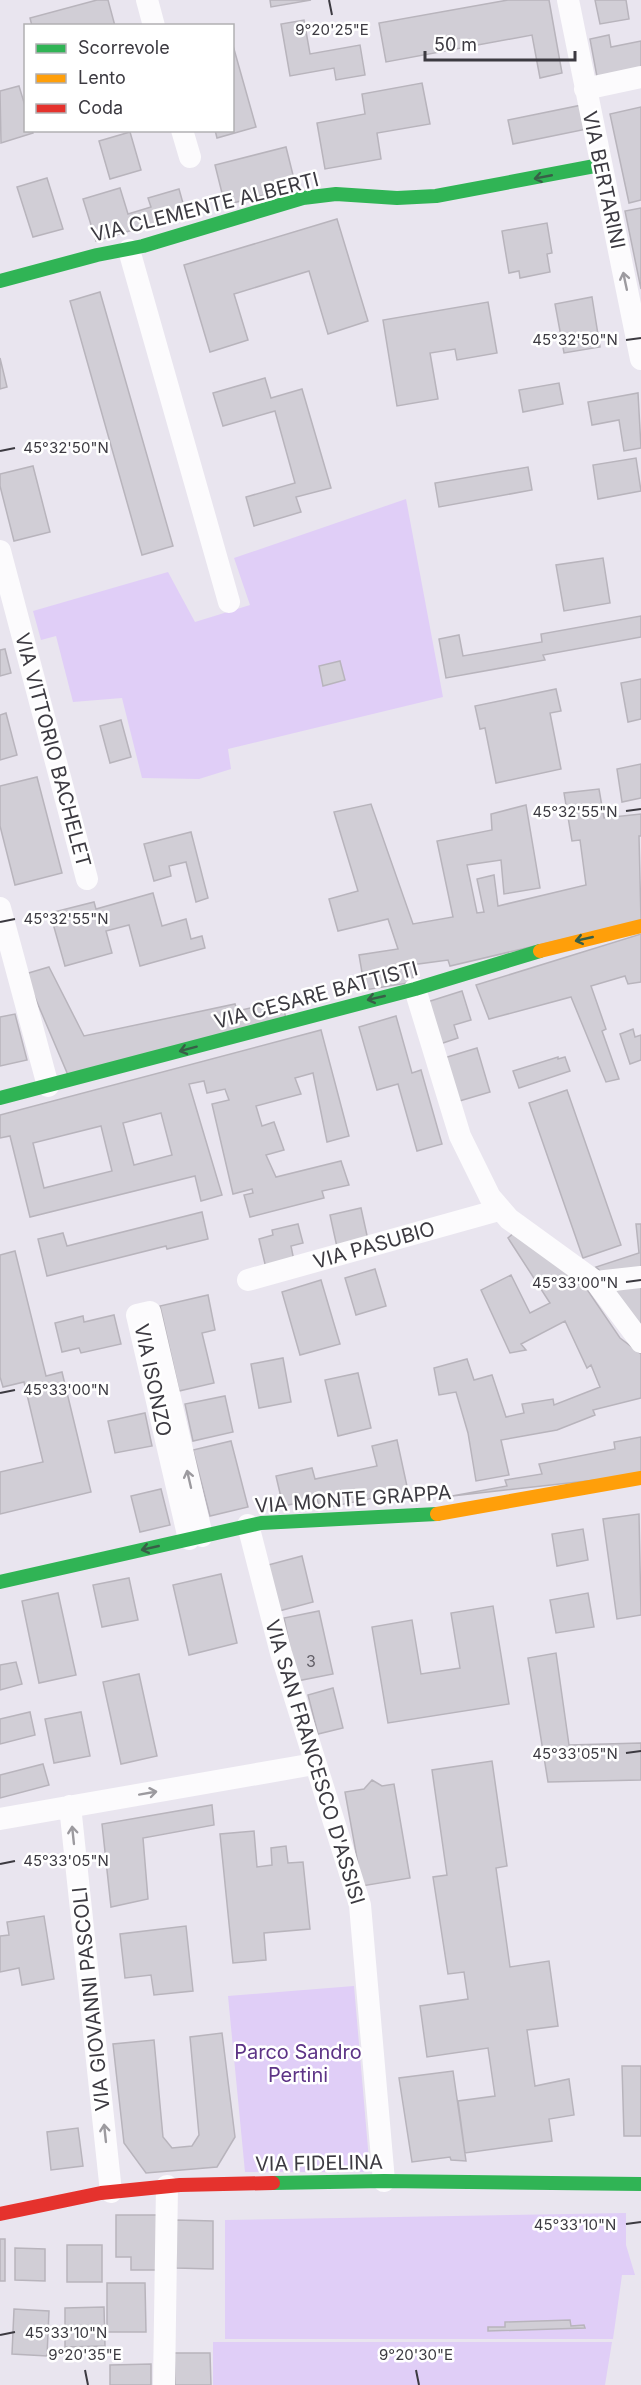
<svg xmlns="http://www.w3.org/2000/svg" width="641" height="2385" font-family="Inter,sans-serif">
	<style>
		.green { fill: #e0cef7 }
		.building { fill: #d1ced6; stroke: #b8b4bc; stroke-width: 1.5; fill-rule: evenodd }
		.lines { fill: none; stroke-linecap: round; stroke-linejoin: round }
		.street { stroke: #fcfbfd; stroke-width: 22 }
		.fast { stroke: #30b455; stroke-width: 14 }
		.slow { stroke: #ff9f0a; stroke-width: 14 }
		.jam { stroke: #e5322d; stroke-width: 14 }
		.oneway { stroke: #385f47 }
		.oneway2 { stroke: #9c9a9f }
		.ticks { fill: none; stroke: #3c3a41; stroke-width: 2 }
		.labels { text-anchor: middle; stroke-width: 5; stroke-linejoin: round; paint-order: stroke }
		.number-label { font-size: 16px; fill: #636068 }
		.street-label { font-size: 20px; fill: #3c3a41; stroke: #fff }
		.park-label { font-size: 20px; fill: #5d3486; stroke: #fff }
		.ticks-label { font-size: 15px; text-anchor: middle; fill: #3c3a41; stroke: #fff; stroke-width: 5; stroke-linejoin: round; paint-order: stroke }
	</style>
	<rect width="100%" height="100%" fill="#e9e5ef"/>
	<path class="green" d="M406,499L443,697L228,749L231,769L199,779L142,778L122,698L73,702L56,636L41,640L33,611L168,572L195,622L250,605L234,558Z
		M354,1986L370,2172H245L228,1996Z
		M626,2213V2245L635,2275H622L613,2339H225V2220Z
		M213,2342H612L605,2385H213Z"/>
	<path class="building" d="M97,0H108L115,26H32L30,18Z
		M270,0H311L271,7Z
		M508,0H549L562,73L540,78L532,35L386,62L379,23Z
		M595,0H626L629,19L600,24Z
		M304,20L310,54L360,45L365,75L336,80L334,68L290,76L281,24Z
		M609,35L611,47L641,41V73L598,82L590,39Z
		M232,42L256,127L217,138L215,130H232Z
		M422,83L430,124L377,133L381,159L325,169L317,123L365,114L362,94Z
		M19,86L26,109V130H32L33,133L1,143L0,91Z
		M582,105L587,129L513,144L508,120Z
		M641,107V200L629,203L610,114Z
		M130,132L141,170L110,179L99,141Z
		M286,147L296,187L225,205L215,165Z
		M47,178L63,229L33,237L17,187Z
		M120,188L128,214L151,207L148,198L179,189L186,214L96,241L83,199Z
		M641,208V289L625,211Z
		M337,219L368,321L328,334L309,271L234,294L248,340L210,352L184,265Z
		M547,223L552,253L547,254L550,272L520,278L519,271L509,273L502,231Z
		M100,292L173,546L142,555L70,301Z
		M592,297L600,347L564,353L555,304Z
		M488,302L497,353L457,360L455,349L430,353L438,399L397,406L383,320Z
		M0,358L7,387L0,389Z
		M265,378L271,398L302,389L331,488L296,497L301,512L254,526L246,497L295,483L275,411L223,426L213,393Z
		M559,383L563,404L523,412L519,390Z
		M638,393L641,448L624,451L619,420L592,425L588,402Z
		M636,458L641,491L598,499L593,465Z
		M33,466L50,532L14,541L0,486V474Z
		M528,467L532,490L439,507L435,483Z
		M603,558L610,603L564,611L556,565Z
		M641,616V637L543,655L545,660L446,678L439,639L459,635L463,656L542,642L541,634Z
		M5,649L11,673L0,676V650Z
		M340,661L345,680L323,686L319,666Z
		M641,679V719L628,722L621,683Z
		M556,689L561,711L550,713L561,769L496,783L485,728L480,729L475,706Z
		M6,713L17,755L0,760V715Z
		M121,720L131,757L110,763L100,726Z
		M641,764V798L622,802L617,769Z
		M37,777L62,873L15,885L0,826V786Z
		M599,789L604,818L641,814V836H639L641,921L450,966L448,960L411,965L414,982L365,990L359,955L398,949L388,919L338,931L329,899L358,891L334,812L371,804L413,924L453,917L437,841L492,830L491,814L526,805L540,888L504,894L501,860L467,865L477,913L484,912L477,879L494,875L498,906L586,885L580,840L572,841L564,793Z
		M191,832L208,898L196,902L186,862L169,866L171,876L154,881L144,844Z
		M153,893L162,926L186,919L191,939L202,936L205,948L140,966L129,925L106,931L112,953L65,966L50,913L94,902L96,909Z
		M641,934V982L628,984L625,976L591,986L606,1029L602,1031L619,1079L606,1082L571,997L489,1019L476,985Z
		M49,967L84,1036L235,1004L237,1011L282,1001L286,1019L68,1075L25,974Z
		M462,991L471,1020L454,1025L458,1038L437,1045L424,1003Z
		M15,1014L27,1060L0,1066V1017Z
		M396,1016L412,1073L421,1070L442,1144L417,1151L398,1084L377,1090L359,1027Z
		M633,1029L635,1037L641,1035V1060L630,1064L620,1034Z
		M321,1030L349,1136L327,1142L313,1073L295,1078L301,1094L256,1106L262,1126L274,1122L284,1150L266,1155L276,1177L341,1161L349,1185L322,1191L324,1198L250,1217L244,1195L253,1193L252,1189L233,1194L212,1104L229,1100L225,1089L207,1093L204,1081L189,1084L222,1195L201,1201L195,1176L30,1217L10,1136L0,1138V1115ZM161,1113L172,1155L134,1165L123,1123ZM101,1126L112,1171L44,1188L33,1143Z
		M477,1048L490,1092L456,1102L444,1058Z
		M558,1057V1059L565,1057L570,1071L519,1088L513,1071Z
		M567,1090L621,1245L583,1258L529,1103Z
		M361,1208L368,1240L337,1247L330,1215Z
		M202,1212L208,1239L167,1249L166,1246L47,1276L38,1239L63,1233L67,1246Z
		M298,1224L303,1243L291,1246L294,1261L266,1268L259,1239L273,1235L272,1230Z
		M636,1224H641V1270L607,1278L596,1267L639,1253Z
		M517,1230L584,1285L620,1338L641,1354V1398L593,1410L595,1415L557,1430L501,1440L509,1475L476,1481L468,1433L456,1392L439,1395L434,1368L467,1359L474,1380L492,1375L506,1417L524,1413L522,1404L553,1399L554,1405L600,1387L591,1365L587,1368L565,1321L521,1344L526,1350L510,1353L481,1290L511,1275L530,1313L550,1303L508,1238Z
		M15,1251L46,1376L62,1372L91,1492L0,1514V1472L43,1462L24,1382L3,1387L0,1377V1255Z
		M375,1269L386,1306L356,1315L345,1278Z
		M321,1280L340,1344L300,1355L282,1292Z
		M641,1283V1334L610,1291Z
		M208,1295L215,1330L202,1333L214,1383L179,1391L160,1306Z
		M114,1315L121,1344L81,1353L79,1348L62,1352L55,1323L83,1316L84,1322Z
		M283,1358L291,1402L259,1408L251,1364Z
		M358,1373L371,1428L338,1436L325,1380Z
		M225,1396L233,1432L193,1441L185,1404Z
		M145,1413L152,1446L115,1453L108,1421Z
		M641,1437V1475L452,1496L507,1486L505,1480L542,1474L539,1464L615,1449L614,1442Z
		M397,1440L408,1491L320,1509L317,1499L283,1506L276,1476L312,1468L315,1479L377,1466L372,1446Z
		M231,1441L248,1507L210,1516L193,1450Z
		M161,1489L170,1525L140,1532L131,1496Z
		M639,1514L641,1615L617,1619L603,1519Z
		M583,1529L588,1560L557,1566L552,1534Z
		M302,1556L313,1602L279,1611L268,1565Z
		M221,1574L237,1643L189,1655L173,1585Z
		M129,1578L138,1620L102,1627L93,1585Z
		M58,1593L76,1675L39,1683L22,1601Z
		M588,1593L594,1627L556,1633L550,1600Z
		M493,1606L509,1704L388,1723L372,1627L412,1620L421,1674L460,1668L451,1613Z
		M319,1611L333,1674L297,1681L284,1618Z
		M556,1653L569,1745L641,1743V1780L548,1782L528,1658Z
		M16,1662L22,1684L0,1690V1665Z
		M139,1674L157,1756L121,1764L103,1682Z
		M333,1688L343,1728L318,1734L308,1695Z
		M30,1712L35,1735L0,1744V1719Z
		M81,1712L90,1756L54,1763L45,1719Z
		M492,1761L507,1866L496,1868L510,1967L549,1961L558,2026L527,2030L535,2086L569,2079L574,2115L549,2119L552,2141L465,2153L458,2101L495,2096L488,2048L427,2057L420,2006L468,1999L464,1972L448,1974L433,1877L447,1875L432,1770Z
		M43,1764L49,1785L0,1798V1775Z
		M372,1780L382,1786L394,1784L410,1878L362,1886L345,1792L364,1789Z
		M212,1805L214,1825L143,1838L148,1899L111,1907L102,1824Z
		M254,1831L257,1867L272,1865L271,1848L286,1846L288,1863L303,1862L310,1929L264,1933L266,1960L233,1963L220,1834Z
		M44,1916L54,1979L22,1985L19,1968L0,1972V1936L9,1935L7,1922Z
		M186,1926L193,1991L154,1995L151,1975L125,1978L120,1934Z
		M222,2033L235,2137L217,2167L146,2173L124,2143L113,2044L154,2040L163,2137L172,2148L192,2146L199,2135L190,2037Z
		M622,2066H641V2136H624Z
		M453,2071L466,2161L451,2160L450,2157L412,2162L399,2078Z
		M78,2128L83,2166L51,2170L47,2132Z
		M116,2215H158V2270H131V2257H116Z
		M176,2220L213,2221V2269L176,2268Z
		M0,2239H5V2281H0Z
		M67,2245H102V2282H67Z
		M15,2248L45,2249V2281L15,2280Z
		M107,2283H145L146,2332H107Z
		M104,2307L105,2346L65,2347V2308Z
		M14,2309L49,2311L47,2356L12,2354Z
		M570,2320L571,2326L584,2325L585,2328L488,2331V2327H505V2322Z
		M174,2353H210L211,2385H175Z
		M151,2364V2385H110V2365Z"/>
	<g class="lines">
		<path class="street" d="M147,0L154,26
			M568,0L641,359
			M585,89L641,77
			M182,130L190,157
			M129,250L229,602
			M0,551L87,879
			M0,908L48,1086
			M415,989L460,1136L490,1197L509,1219L596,1282L641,1342
			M248,1280L499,1210
			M596,1282L641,1277
			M248,1525L281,1653L360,1905L384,2181
			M189,1539L137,1315L150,1312L202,1536
			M70,1806L111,2192
			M0,1819L314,1764
			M164,2385L167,2186"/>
		<path class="fast" d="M0,281L97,255L143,246L303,198L336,194L397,198L436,196L600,165
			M0,1098L415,989L540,951
			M0,1582L261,1523L437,1514
			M273,2183L384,2181L641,2184"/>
		<path class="slow" d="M540,951L641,926
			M437,1514L641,1478"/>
		<path class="jam" d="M0,2214L101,2193L180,2185L273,2183"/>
	</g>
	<defs><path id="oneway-shaft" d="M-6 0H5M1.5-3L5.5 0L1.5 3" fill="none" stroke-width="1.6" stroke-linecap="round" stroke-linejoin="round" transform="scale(1.5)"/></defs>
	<g class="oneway">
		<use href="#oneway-shaft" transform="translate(543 177) rotate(169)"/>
		<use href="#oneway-shaft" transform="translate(584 939) rotate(167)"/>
		<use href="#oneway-shaft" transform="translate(376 998) rotate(167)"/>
		<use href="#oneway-shaft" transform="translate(188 1049) rotate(165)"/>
		<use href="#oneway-shaft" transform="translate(150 1548) rotate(167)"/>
	</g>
	<g class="oneway2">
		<use href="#oneway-shaft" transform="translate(625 281) rotate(-102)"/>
		<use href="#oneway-shaft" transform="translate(189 1479) rotate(-103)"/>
		<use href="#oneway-shaft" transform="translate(148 1793) rotate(-10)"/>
		<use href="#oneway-shaft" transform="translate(73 1835) rotate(-96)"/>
		<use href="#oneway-shaft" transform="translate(105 2133) rotate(-96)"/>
	</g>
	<path class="ticks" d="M329,0L332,15M626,340L641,338M0,451L15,448M626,811L641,809M0,922L15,919M626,1282L641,1280M0,1393L15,1390M626,1753L641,1751M0,1864L15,1861M626,2224L641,2222M0,2335L15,2332M85,2370L88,2385M416,2370L419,2385"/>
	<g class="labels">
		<g class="number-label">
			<text x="311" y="1667">3</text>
		</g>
		<g class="street-label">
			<text transform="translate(604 180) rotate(78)" y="7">VIA BERTARINI</text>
			<text transform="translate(205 207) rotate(-14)" y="7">VIA CLEMENTE ALBERTI</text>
			<text transform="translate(53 750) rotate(75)" y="7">VIA VITTORIO BACHELET</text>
			<text transform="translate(316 995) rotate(-15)" y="7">VIA CESARE BATTISTI</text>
			<text transform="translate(374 1245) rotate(-16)" y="7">VIA PASUBIO</text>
			<text transform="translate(153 1380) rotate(78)" y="7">VIA ISONZO</text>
			<text transform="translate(353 1499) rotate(-4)" y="7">VIA MONTE GRAPPA</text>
			<text transform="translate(315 1762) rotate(73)" y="7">VIA SAN FRANCESCO D'ASSISI</text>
			<text transform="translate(91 1999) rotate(-96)" y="7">VIA GIOVANNI PASCOLI</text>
			<text transform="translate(319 2163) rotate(-1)" y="7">VIA FIDELINA</text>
		</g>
		<g class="park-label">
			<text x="298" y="2059">Parco Sandro<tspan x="298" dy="23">Pertini</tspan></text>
		</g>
	</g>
	<g class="ticks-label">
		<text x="332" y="35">9°20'25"E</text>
		<text x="575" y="345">45°32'50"N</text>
		<text x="66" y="453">45°32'50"N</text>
		<text x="575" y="817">45°32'55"N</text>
		<text x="66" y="924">45°32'55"N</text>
		<text x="575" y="1288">45°33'00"N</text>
		<text x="66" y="1395">45°33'00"N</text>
		<text x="575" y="1759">45°33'05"N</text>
		<text x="66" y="1866">45°33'05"N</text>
		<text x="575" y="2230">45°33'10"N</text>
		<text x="66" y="2338">45°33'10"N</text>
		<text x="85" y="2360">9°20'35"E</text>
		<text x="416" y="2360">9°20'30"E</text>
	</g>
	<rect x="24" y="24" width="210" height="108" fill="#ffffff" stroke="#b1b0b3" stroke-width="1.5"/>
	<rect x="36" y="44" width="30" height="9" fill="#30b455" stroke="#b1b0b3" stroke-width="1.5"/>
	<text x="78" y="54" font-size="18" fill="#3c3a41">Scorrevole</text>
	<rect x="36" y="74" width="30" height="9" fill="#ff9f0a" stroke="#b1b0b3" stroke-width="1.5"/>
	<text x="78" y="84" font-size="18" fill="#3c3a41">Lento</text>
	<rect x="36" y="104" width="30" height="9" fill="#e5322d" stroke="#b1b0b3" stroke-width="1.5"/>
	<text x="78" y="114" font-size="18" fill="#3c3a41">Coda</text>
	<path d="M425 51v9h150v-9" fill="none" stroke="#3c3a41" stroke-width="3"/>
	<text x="434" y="51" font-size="18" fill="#3c3a41" stroke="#ffffff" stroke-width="4.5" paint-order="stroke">50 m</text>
</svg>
